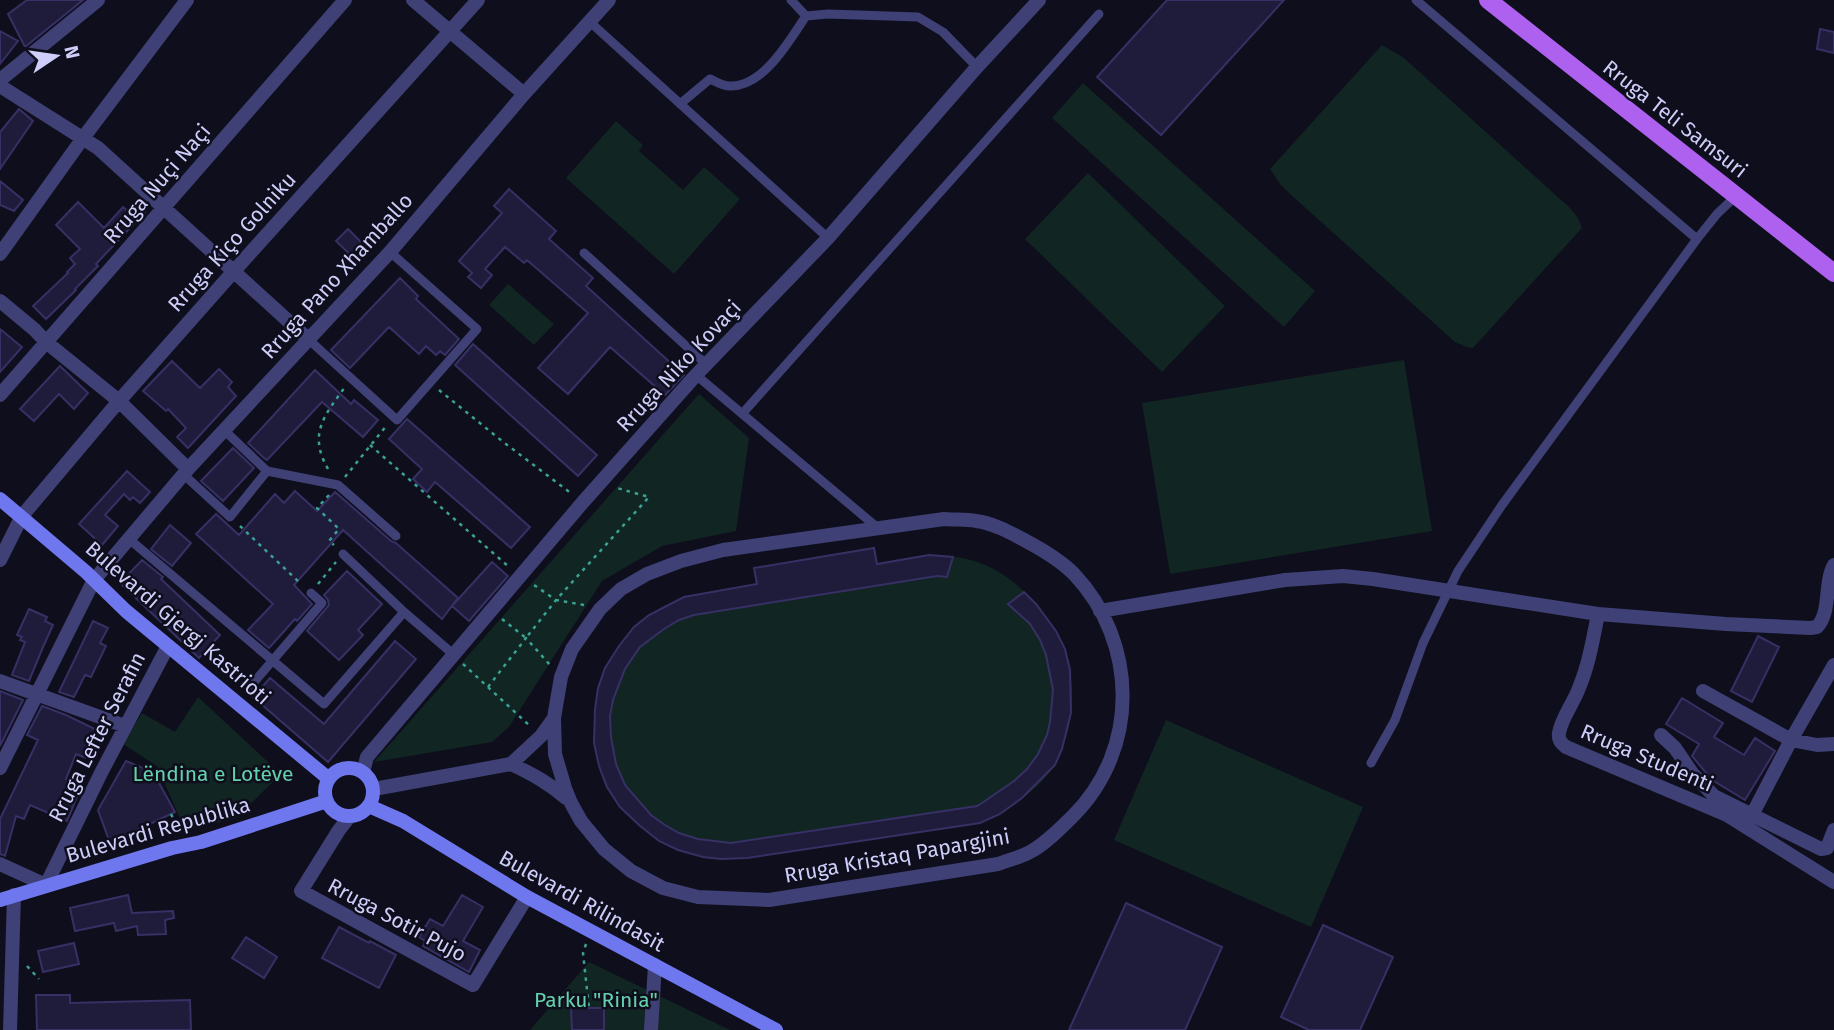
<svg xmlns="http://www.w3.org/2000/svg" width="1834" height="1030" font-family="'Fira Sans',sans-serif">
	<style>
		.green { fill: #112523 }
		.building { fill: #1f1c3b; stroke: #363064; stroke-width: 2 }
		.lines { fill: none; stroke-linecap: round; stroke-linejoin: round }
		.path { stroke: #3aa293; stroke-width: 2.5; stroke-dasharray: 3.5 5; stroke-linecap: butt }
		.lane { stroke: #3e4076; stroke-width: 9 }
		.street { stroke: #3e4076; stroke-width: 14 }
		.secondary { stroke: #6f77ef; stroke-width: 14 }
		.primary { stroke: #ad61ee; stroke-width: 18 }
		.labels { text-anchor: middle; stroke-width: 5; stroke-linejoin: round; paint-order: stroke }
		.street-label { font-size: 21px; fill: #cfcefa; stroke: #0f0e1c }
		.park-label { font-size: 21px; fill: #63d1ac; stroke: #0f0e1c }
	</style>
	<rect width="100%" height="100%" fill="#0f0e1c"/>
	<path class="green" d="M1382,45L1404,58L1570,208L1578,218L1582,228L1473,348L1467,347L1455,342L1290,194L1280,184L1270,169Z
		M1083,83L1315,291L1284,327L1052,118Z
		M616,121L643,145L639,151L683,190L704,167L740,199L674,274L566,178Z
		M1088,173L1225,306L1162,372L1025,239Z
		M508,284L554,324L534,345L489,305Z
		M1404,360L1432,531L1170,574L1142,403Z
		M699,394L749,438L736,531L662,546L602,581L509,727L492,742L374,762Z
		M874,548L877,564C907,559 937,552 967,559C1015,569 1062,624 1070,671C1074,694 1072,718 1065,740C1062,748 1059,757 1055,765C1038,791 1008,810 980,823L748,858C724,859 701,858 679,850C667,846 657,839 647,832C608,803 594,769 594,721C595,711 595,699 598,690C602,677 615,665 622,654C629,644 641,622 650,615C676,593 723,590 756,584L754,568Z
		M198,697L281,774L236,818L185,830L157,766L123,744L142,713L175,732Z
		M1166,720L1363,807L1311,927L1114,840Z
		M589,962L730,1030H530Z"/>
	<path class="building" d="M27,0H83L25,47L8,14Z
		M1167,0H1284L1161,135L1097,77Z
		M1820,29L1834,32V53L1817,49Z
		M0,31L18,41L0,64Z
		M19,109L33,121L0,169V132Z
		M0,181L23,200L14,211L0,205Z
		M509,189L556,231L549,239L593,278L586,286L684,375L665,395L610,347L568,394L538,368L588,313L527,260L524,263L505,247L485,269L492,275L481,288L468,277L472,273L459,261L502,213L494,206Z
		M78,202L104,228L123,207L128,211L135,203L145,212L96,264L98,266L75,289L76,290L46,319L33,306L68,273L67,272L75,264L70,258L80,249L56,225Z
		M348,229L369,250L358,262L336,241Z
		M400,278L418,296L416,299L459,339L445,355L440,351L436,355L426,346L419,354L389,327L350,368L331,350Z
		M0,329L22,347L0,372Z
		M473,344L597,455L578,476L455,365Z
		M172,361L200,388L219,369L232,382L228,387L236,396L188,448L177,437L186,428L168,409L166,411L143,391Z
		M60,366L88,393L74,409L59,394L34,421L20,409Z
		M315,370L351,404L354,400L378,420L363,437L322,402L267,460L264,458L248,443Z
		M407,419L530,527L511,548L435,482L427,492L413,479L422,469L389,439Z
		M233,448L254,468L223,501L201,481Z
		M127,471L150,492L140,503L133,497L130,500L124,494L105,515L118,526L102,545L79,524Z
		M295,491L317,511L335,492L391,541L396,543L458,598L442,619L343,530L294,585L312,604L297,621L295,619L269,648L248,630L273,604L196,534L216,514L239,535L275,494L284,503Z
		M170,525L191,543L172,566L151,549Z
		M874,548L877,564L929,555L953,557L947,577L937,576L694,615L679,620L664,629L640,647L625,669L613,700L610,716L611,737L616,764L625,785L651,815L665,825L679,833L698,839L731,843L977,806L982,803L1014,781L1027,769L1038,754L1047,735L1050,722L1053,690L1046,655L1040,640L1030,624L1008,604L1024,592L1036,604L1056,631L1065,649L1070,670L1071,713L1062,749L1055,765L1022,798L1000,814L980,823L747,858L721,859L703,857L678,850L659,841L639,825L620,807L607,787L599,766L594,743L595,709L598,688L605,668L619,646L634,627L649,615L684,597L757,584L754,568Z
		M142,560L163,577L161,579L220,635L199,658L120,583Z
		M492,562L508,576L469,621L452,606Z
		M347,571L382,604L358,630L363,635L339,660L307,631L329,605L328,600L324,595Z
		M29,609L47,617L45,621L53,625L43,647L29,681L12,675L25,642L20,640L22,637L17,635Z
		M93,621L108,628L100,643L106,646L91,677L85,675L74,697L59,692Z
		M1758,636L1779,647L1752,702L1731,691Z
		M395,641L416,659L328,762L253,697L270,678L324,724Z
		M0,691L23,700L0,746Z
		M1682,698L1723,723L1714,737L1744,755L1755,738L1775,751L1745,800L1712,780L1692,756L1699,744L1666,724Z
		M42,706L66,715L105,734L94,757L87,754L86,758L76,754L66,779L72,781L69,788L77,792V797L67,821L30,805L24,819L16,816L5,856L0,854V819L38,740L27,735Z
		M126,761L153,772L175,812L110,843L98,810Z
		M128,895L132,913L173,911L174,918L165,920L166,934L138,935L137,926L116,931L114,923L75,931L70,908Z
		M462,895L483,907L463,941L480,950L469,972L423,946L425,941L419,937L430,919L443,926Z
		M1126,903L1222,947L1185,1030H1069Z
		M1323,925L1393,957L1360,1030H1309L1281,1017Z
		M339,927L369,943L370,941L396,955L379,988L322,958Z
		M246,937L277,957L264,978L232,958Z
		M74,943L79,964L43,972L38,951Z
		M36,995H70V1003L190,1000L191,1030H37Z
		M571,1008H604V1030H572Z"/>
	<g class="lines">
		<path class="path" d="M439,390L502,441L572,494
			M370,445L509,567
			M328,469C308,434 324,416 345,387
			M345,477L387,425
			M329,495L317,508L339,529L329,541L334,545
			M240,526L301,584
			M318,584L336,562
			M584,605L556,600L649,497L617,488
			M502,619L526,638L556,600L531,583
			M463,664L530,726
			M488,687L526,638L550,665
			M171,814L178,828L177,832
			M586,944L583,953L589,1008
			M27,966L39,979"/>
		<path class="lane" d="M1416,0L1697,239
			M806,16L828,14L918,17L943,32L977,67
			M590,22L828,238
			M680,104L710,79C717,82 724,87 731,86C764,86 789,41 806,16L791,0
			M584,253L707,365
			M308,339L397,420L477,329L390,252
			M696,375L879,529
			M742,414L1099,14
			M224,430L267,471L338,485L396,536
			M183,474L230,517L267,471
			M129,539L324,704L404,612
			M343,554L404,612L453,654
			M249,688L322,603L311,593
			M1371,763L1395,720L1423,643L1458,571L1502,505L1697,239L1717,214L1736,196"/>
		<path class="street" d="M413,0L524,94
			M0,80L98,0
			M0,86L98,148L308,339
			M0,254L83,138L187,0
			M0,301L35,330L46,342L119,401L188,469
			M0,395L345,0
			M944,519C955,520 966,519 976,521C993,523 1011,533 1026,541C1043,550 1060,560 1074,574C1138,642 1140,749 1073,816C1061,828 1043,846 1028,853C1018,858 1008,860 998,864L769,900L698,897L663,888L631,871L604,849L581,821L571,803L565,788L555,754L554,718L561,677L572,649L600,609L621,589L647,574L681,561L723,550Z
			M0,560L22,516L119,401L234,271L478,0
			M1100,611L1285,580L1343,576L1373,579L1598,614L1726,624L1810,628L1817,627C1831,613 1824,583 1834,565
			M1598,614C1593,639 1589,664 1579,688C1574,702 1561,719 1559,733C1558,740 1561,743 1566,747L1727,815L1834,882
			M0,681L125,726
			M1703,691L1791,740L1817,745L1834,744
			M1661,735L1675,748L1692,773L1714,796L1821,849L1827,848L1834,830
			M511,764C532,774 549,783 566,798
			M0,768L94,580L188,469L390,252L524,94L609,0
			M363,772L367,757L583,502L696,375L828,238L977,67L1039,0
			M374,789L511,764L541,736L554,718
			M1752,815L1791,740L1834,665
			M350,816L339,830L301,891L473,985L527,897
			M0,864L46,885L102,771L168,646
			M10,1030L14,895
			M651,1030L655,965"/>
		<path class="secondary" d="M0,499L86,572L126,611L329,779
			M325 792a24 24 0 1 1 48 0a24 24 0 1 1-48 0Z
			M369,806L403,821L527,897L776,1030
			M0,900L172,848L201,842L327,801"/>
		<path class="primary" d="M1488,0L1834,273"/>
	</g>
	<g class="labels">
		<g class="street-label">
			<text transform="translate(1675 119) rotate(38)" y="7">Rruga Teli Samsuri</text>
			<text transform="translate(157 184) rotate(-49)" y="7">Rruga Nuçi Naçi</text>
			<text transform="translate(232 242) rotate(-48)" y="7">Rruga Kiço Golniku</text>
			<text transform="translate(337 276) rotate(-48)" y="7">Rruga Pano Xhamballo</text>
			<text transform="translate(679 366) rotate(-47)" y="7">Rruga Niko Kovaçi</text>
			<text transform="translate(178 623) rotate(41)" y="7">Bulevardi Gjergj Kastrioti</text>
			<text transform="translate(97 737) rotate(-63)" y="7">Rruga Lefter Serafin</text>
			<text transform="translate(1647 758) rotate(23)" y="7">Rruga Studenti</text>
			<text transform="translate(158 830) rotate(-16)" y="7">Bulevardi Republika</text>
			<text transform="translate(897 856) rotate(-10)" y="7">Rruga Kristaq Papargjini</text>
			<text transform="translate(582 901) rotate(29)" y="7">Bulevardi Rilindasit</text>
			<text transform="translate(397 920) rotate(28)" y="7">Rruga Sotir Pujo</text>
		</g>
		<g class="park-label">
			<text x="213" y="781">Lëndina e Lotëve</text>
			<text x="596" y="1007">Parku "Rinia"</text>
		</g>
	</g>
	<g transform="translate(56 56) rotate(77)" stroke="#0f0e1c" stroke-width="5" paint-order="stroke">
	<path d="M0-5L12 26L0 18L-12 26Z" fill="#cfcefa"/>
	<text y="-10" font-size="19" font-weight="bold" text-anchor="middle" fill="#cfcefa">N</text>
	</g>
</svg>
